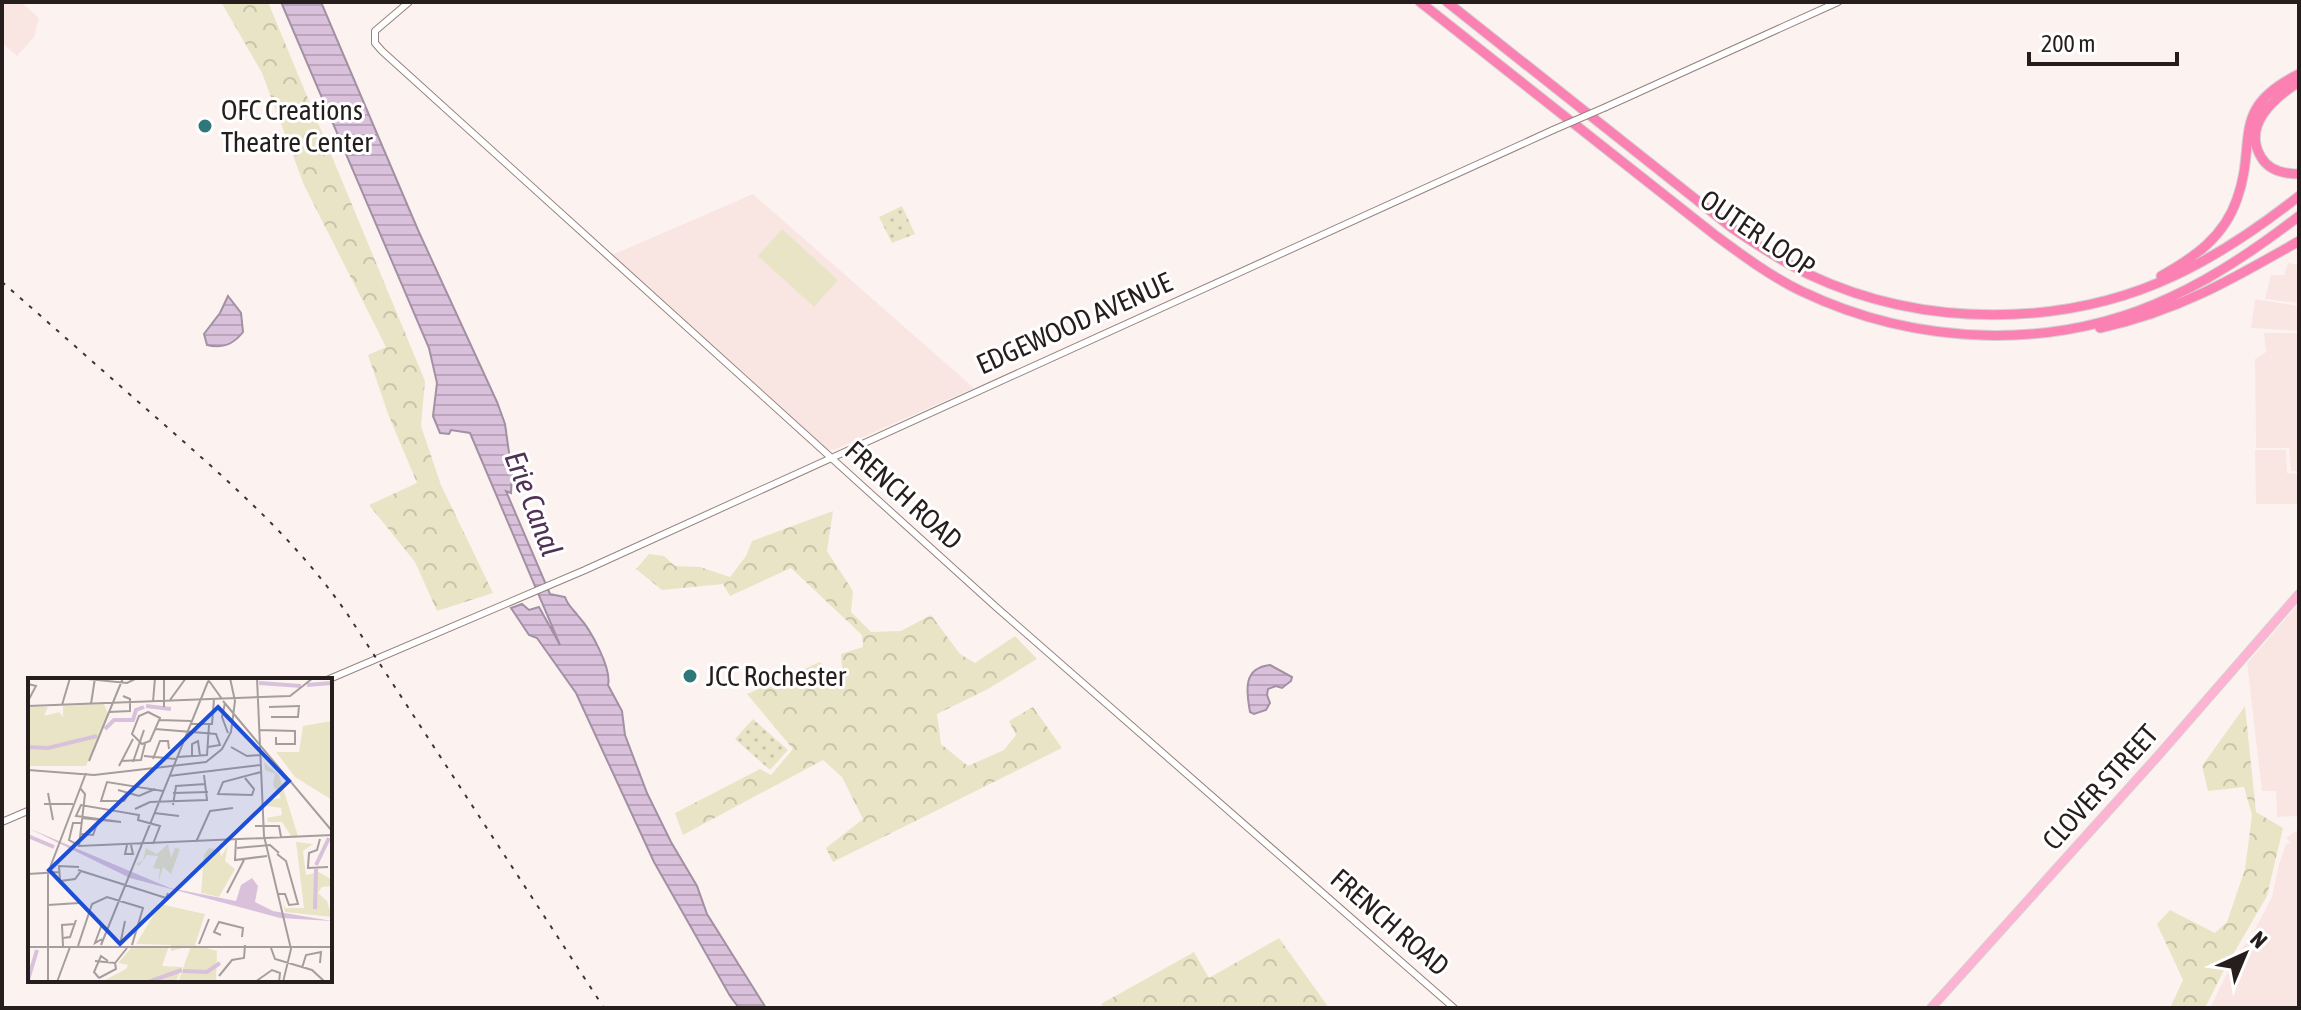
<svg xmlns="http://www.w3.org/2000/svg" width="2301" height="1010" font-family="'Asap Condensed',sans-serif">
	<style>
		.built { fill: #f9e6e2 }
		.forest { fill: url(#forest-crowns) }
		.park { fill: url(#park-dots) }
		.garden { fill: #eae4c6 }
		.water { fill: url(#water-rules); stroke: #a390a3; stroke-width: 2 }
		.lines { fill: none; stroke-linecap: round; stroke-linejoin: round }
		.minor-casing { stroke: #96827e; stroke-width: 8 }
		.major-casing { stroke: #d4d2d2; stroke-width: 10 }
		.highway-casing { stroke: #d4d2d2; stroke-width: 11 }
		.minor { stroke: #fff; stroke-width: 6 }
		.major { stroke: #fdb3d1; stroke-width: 8 }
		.highway { stroke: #fb81b2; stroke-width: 9 }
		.rail { stroke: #3d3534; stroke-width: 2; stroke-dasharray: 4 8; stroke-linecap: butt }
		.minor-bridge-casing { stroke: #96827e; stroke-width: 8; stroke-linecap: butt }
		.minor-bridge { stroke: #fff; stroke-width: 6 }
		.poi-dot { fill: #2f787a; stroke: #fff; stroke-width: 3 }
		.labels { text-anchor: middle; stroke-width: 6; stroke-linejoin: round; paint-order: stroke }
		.poi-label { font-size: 28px; fill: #261e1d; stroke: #fff; text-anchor: start }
		.street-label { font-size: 28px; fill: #261e1d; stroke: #fff }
		.water-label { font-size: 30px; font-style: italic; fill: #523157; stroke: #fff }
		.inset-river { fill: none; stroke: #d9c1dc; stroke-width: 4 }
		.inset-road { fill: none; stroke: #a69e9c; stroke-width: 2 }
		.view { fill: #1d4ed8; fill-opacity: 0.15; stroke: #1d4ed8; stroke-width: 4 }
		.inset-edge { fill: none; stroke: #261e1d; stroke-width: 4 }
	</style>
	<defs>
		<pattern id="forest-crowns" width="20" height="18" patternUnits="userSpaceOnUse" patternTransform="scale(2)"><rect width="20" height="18" fill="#eae4c6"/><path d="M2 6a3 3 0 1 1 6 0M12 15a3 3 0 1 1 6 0" fill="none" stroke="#c9c3aa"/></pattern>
		<pattern id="park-dots" width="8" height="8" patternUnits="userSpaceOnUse" patternTransform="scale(2)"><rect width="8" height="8" fill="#eae4c6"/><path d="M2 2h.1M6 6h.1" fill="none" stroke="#c9c3aa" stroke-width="1.8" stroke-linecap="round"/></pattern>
		<pattern id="water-rules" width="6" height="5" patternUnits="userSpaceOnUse" patternTransform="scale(2)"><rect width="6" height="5" fill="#d9c1dc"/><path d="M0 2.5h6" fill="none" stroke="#baa5bc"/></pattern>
	</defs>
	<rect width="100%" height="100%" fill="#fcf3f1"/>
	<path class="built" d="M7,2H21L39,18L34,37L17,56L2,43V5Z
		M753,194L974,388L836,449L827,450L612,255Z
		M2288,263L2299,265V303L2265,299L2271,275H2284Z
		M2255,299L2299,306V331L2251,328Z
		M2264,333H2299V471H2291L2289,448H2256L2255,359L2266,352Z
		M2255,450H2286L2287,473L2299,474V504H2256Z
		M2299,603V816L2277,817L2276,791H2262L2247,663Z
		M2299,829V1008H2210L2236,955L2250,939L2272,897L2279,864L2286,844L2291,843L2286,838Z"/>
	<path class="forest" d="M221,2H268L425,381L421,426L441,485L493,593L437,611L415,562L369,505L417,483L388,414L368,355L386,347L304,185L262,73Z
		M833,511L827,551L853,591L851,612L871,632L901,631L931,615L960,654L975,663L1015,636L1037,659L988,689L937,714L941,744L968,766L1004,750L1016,735L1009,721L1033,707L1062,748L833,862L826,848L863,819L842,777L823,760L683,835L675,813L760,769L771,775L793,749L747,694L820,662L828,671L842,669L841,654L863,647L862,635L791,568L730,596L723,584L662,590L636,569L649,554L664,556L675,566L700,567L730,577L746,556L752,541Z
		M2245,706L2256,812L2283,828L2267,896L2225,968L2205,1008H2170L2183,980L2157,924L2170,910L2215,933L2227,922L2245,869L2252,815L2244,787L2208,791L2202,766Z
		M1279,938L1329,1008H1105L1101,1004L1194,952L1209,978Z"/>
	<path class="park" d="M902,206L915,234L892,243L879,217Z
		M753,719L788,750L770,770L735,739Z"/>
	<path class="garden" d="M782,229L838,280L814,307L758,256Z"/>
	<path class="water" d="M281,2H321L418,230L497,402L505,424L511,467H508L509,473L512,474L511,493L506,491L550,594L565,597C568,606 573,609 579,617C591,630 612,669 608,685L622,711L625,735L647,793L671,842L697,886L707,914L766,1008H739L730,996L654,862L576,693L537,638L529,635L511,608L522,604L529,610L539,607L560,645L470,433L451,430L449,434L440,433L433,416L437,383L429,348Z
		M228,296L241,313L243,332C233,345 222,349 207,345L204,334L220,313Z
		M1270,665L1292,677L1291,681L1282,688L1276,686L1268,689L1267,695L1270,703L1266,710L1254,714L1250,712C1246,690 1243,668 1270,665Z"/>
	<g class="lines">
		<g class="minor-casing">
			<path id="minor" d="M409,2L375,31V43L382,51L996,607L1454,1008
				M1606,107L1838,2
				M327,680L585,570L1553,130
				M2,822L30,810"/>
		</g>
		<g class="major-casing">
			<path id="major" d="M1931,1008L2157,757L2299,594"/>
		</g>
		<g class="highway-casing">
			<path id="highway" d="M1420,2L1715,235C1742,255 1770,276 1801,291C1916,346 2055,352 2171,297C2217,276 2259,247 2299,216
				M1447,2L1732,228C1757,245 1783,262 1810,275C1923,328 2064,328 2176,275C2220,254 2261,226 2299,196
				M2299,82C2274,98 2242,125 2261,157C2269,171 2284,174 2299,174
				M2161,276C2195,257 2224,237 2237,199C2258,141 2228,109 2299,74
				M2100,328C2176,312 2233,279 2299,241"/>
		</g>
		<use href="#minor" class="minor"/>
		<use href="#major" class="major"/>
		<use href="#highway" class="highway"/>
		<path class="rail" d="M2,282C57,330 112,379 167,427C233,485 298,542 348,615L604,1008"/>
		<g class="minor-bridge-casing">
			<path id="minor-bridge" d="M1553,130L1606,107"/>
		</g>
		<use href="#minor-bridge" class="minor-bridge"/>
	</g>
	<g class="poi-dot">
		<circle cx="205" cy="126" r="8"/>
		<circle cx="690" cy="676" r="8"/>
	</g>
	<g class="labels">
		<g class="poi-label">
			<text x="221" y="120">OFC Creations<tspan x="221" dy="32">Theatre Center</tspan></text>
			<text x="706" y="686">JCC Rochester</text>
		</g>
		<g class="street-label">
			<text transform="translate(1758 233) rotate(34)" y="10">OUTER LOOP</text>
			<text transform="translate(1074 323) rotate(-24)" y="10">EDGEWOOD AVENUE</text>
			<text transform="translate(904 495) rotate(42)" y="10">FRENCH ROAD</text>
			<text transform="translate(2100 787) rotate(-48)" y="10">CLOVER STREET</text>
			<text transform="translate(1390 922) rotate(41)" y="10">FRENCH ROAD</text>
		</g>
		<g class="water-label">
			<text transform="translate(533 504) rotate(69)" y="10">Erie Canal</text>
		</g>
	</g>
	<g transform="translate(28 678)">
		<rect width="304" height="304" fill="#fcf3f1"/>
		<path d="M76,26L80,36L58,88H0V68L15,38L31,34L35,39V28ZM304,37V122L267,99L248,74H271L275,48L303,43ZM132,226L177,236L167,267L189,273L188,304H150L163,268L143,273V267L108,266Z" fill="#eae4c6"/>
		<path d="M236,84L251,97L270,158H263L254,144H240L239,140L254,137L253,130L239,128V123L253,120L245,107L247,96L237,92ZM268,164L285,166L275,173L278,197L291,194L304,202V208L294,209L290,215L299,223L304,239L257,234L254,219L257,230H276ZM140,166L143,180L147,170L152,171L143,196L135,189L130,205L132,191L125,190L130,178L119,177L111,188L108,186L115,182L118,170L129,176ZM200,167L197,183L207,191L191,219L173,215L176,177L181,170L192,172L193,179ZM141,268L134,288L154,289L148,304H73L98,291L100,287L90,285L104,269Z" fill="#eae4c6"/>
		<path d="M0,29H20L3,68H0Z" fill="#eae4c6"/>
		<path d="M0,150L142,210L208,223L213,207L224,200L230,208L227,224L245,233L304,243L252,240L102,200Z" fill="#d9c1dc"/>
		<path class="inset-river" d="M231,5L273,8M279,7L304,5M118,28L143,31M77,51L86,42H105L108,32L116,29M0,69L20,70L69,58M0,158L26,169M288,187L301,160M287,231L288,191M155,293L179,294L192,285M0,302L9,272M120,304L154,292"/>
		<path class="inset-road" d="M50,0L99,5L109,0M136,0V29M179,0L194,21M229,0L236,158L263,271L255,304M0,6L8,8L0,23M142,22L158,0M195,23L304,153M125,24L127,0M197,25L194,39L200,55M63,26L67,0M34,27L42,0M0,28L262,18L285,0M241,29L272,28M81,34L102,33V21L95,18M120,34L132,40L122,63L114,66L104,56L111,38ZM243,39H270L271,28M131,42L163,43M162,46H184L186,21M127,51L188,56L192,67L180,69M231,52L267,53V66H248V59M203,69L219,78L232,77M116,78L148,81M164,78V66L170,63L172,78M149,79L179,77L181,47M125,81L132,63H140L141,71M61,83L95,0M93,83L113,82L117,66M105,84L116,52M91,88L105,61M0,92L66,97L178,84L194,71L203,54L207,23L202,0M141,98L232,87M217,100L226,111L224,117L190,116L195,104L233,94M52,110L57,116L51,168L304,157M90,112L111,118L127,111M20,115L25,142M101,115L96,123H73L79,104L135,113M145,115L180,114M16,126H45M145,127L148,108L178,106M107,131L122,124L179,122L176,97M126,135L151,138M54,140L93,144L48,138L53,127L111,137L110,142L132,148L125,166M227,148H251L253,159M52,156L65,157L70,143M292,161L289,172L281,175L280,190L300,189M208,162L207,182L239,178M168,164L182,133L205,130M50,167L41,162L45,145H53M99,167L97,176H105L103,167M209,170L242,167L251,175M249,176L258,183L270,226L261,227L257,216H249M51,189L31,188L32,203L47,201L53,193M50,192L138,220L140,215M0,196L32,194M199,215L216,182M20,227L51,225M193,257L186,254L191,244L215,250L214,259M35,260L42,259L48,242M74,261L67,265L74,246M171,266L181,241M73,267L181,1M92,267L97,243M35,268L34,247L47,246M50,268L64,226L79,219L115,230L104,267M0,269H304M243,270L247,281L284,292L297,304M67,283L87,285L99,270M274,290L278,277L293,274L292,285M191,298L204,282L216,280L217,267M71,300L66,294L73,278L80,283M71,300L88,291L87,285M20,304V195L58,95M29,304L42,269M227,304L244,292L252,295L251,304"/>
		<path class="view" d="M190,29L261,103L92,266L21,192Z"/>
		<rect width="304" height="304" class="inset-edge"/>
	</g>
	<rect width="2301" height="1010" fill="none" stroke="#261e1d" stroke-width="8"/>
	<g transform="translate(2245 954) rotate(44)" stroke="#ffffff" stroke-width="6" paint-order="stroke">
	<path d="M0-6L14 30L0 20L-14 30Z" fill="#261e1d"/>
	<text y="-12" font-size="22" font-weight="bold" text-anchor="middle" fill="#261e1d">N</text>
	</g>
	<path d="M2029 52v12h148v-12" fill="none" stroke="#261e1d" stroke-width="4"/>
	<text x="2041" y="52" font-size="24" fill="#261e1d" stroke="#ffffff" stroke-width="6" paint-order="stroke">200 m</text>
</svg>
